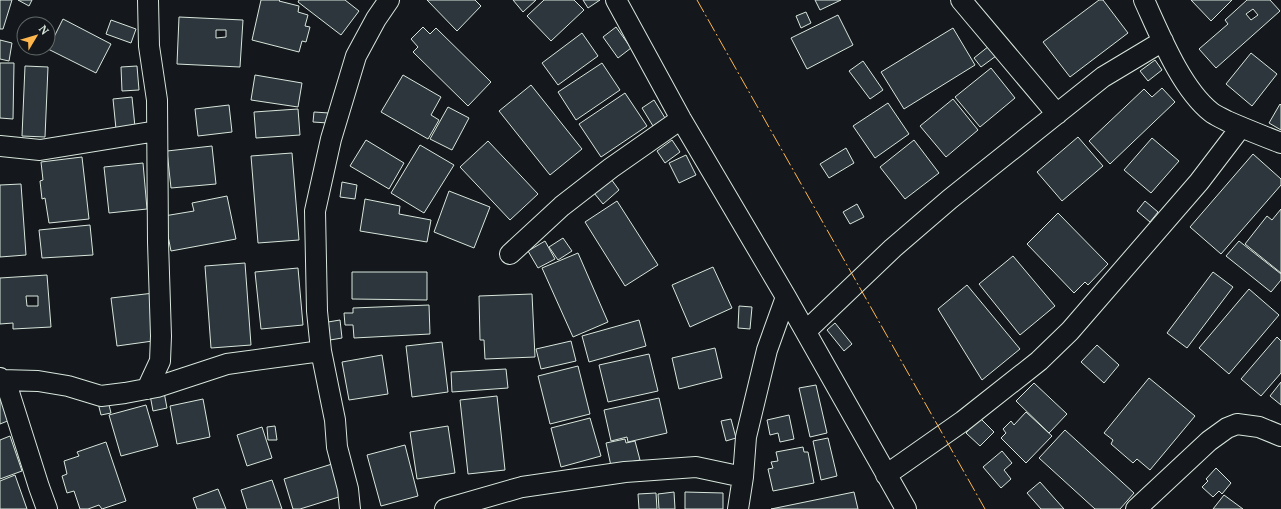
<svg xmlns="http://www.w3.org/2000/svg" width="1281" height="509" font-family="'PT Serif',serif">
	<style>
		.building { fill: #2c363c; stroke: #d8e6dc; fill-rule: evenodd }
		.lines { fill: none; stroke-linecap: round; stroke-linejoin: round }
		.minor-casing { stroke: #d8e6dc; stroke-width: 22 }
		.minor { stroke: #14181c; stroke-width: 20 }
		.power { stroke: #ffb74d; stroke-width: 1; stroke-dasharray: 14 3 2 3; stroke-linecap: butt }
	</style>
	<rect width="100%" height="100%" fill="#14181c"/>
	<path class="building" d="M0,0H12L3,29H0Z
		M18,0H32L29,6Z
		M261,0H280L279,1L299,6L298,12L308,15L305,26L310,27L306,42L302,41L299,52L252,40Z
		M299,0H345L359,11L341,35L298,2Z
		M427,0H475L481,6L457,31Z
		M513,0H536L523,12Z
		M544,0H574L584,10L551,41L527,16Z
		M583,0H600L588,8Z
		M815,0H841L820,10Z
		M1099,0H1103L1128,33L1070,77L1043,42Z
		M1191,0H1232L1211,21Z
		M1247,0H1270L1280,11L1216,68L1199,49L1228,24L1225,20ZM1253,9L1258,15L1251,20L1246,14Z
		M806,12L811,23L801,28L796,16Z
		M838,15L853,45L807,69L791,38Z
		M179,17L243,20L240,67L177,64ZM216,30H226V37L216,38Z
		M63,19L111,44L96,73L48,49Z
		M111,20L136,29L131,43L106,34Z
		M423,27L430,34L436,28L491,82L468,106L413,52L418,47L411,39Z
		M616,27L631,48L618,58L603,37Z
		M953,28L975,65L904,109L881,72Z
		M582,33L598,56L558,85L542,63Z
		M0,40L12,43L9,61L0,59Z
		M989,46L996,56L981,67L974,58Z
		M1251,53L1277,74L1252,106L1226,84Z
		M1155,60L1162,70L1148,81L1140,71Z
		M863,61L883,90L870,99L849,71Z
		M0,63H14L13,119L0,118Z
		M602,63L620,90L576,120L558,92Z
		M25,66L48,67L45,137L22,136Z
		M137,66L139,90L122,91L121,67Z
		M991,68L1015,98L980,127L955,97Z
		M255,75L302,83L298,107L251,100Z
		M403,75L441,97L431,115L439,120L428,139L381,112Z
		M531,85L582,149L550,175L499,111Z
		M1162,88L1175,102L1110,164L1089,141L1144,89L1152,97Z
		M625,93L647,126L601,157L579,124Z
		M132,97L135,127L116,129L113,99Z
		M953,99L978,130L946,157L920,126Z
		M654,100L665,118L653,126L642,108Z
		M888,103L909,134L875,158L853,126Z
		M1280,104L1281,105V130L1269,123Z
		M229,105L232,132L198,136L195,109Z
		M448,107L469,118L452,150L430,139Z
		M298,109L300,135L256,138L254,112Z
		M314,112L329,113L328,123L313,122Z
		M1078,137L1103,166L1062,201L1037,172Z
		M1152,138L1179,161L1151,193L1124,170Z
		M366,140L404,163L389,189L350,166Z
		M672,140L680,152L665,163L657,151Z
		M914,140L939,173L905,199L880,167Z
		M488,141L538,194L510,220L460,167Z
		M420,145L454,165L424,213L391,193Z
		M212,146L216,184L171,188L167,151Z
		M846,148L854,163L829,178L820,164Z
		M292,153L299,240L258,243L251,156Z
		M1253,154L1281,179V185L1221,254L1190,227Z
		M686,155L696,175L679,183L669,163Z
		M82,157L89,219L49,223L45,198L42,199L40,181L43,180L41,162Z
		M143,163L147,209L109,213L104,167Z
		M611,179L619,190L603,204L594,193Z
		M342,182L357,185L355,199L340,197Z
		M21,184L26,255L0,257V185Z
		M449,191L490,207L474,248L434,232Z
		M227,196L236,239L171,251L164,216L194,211L192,203Z
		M365,199L400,206L399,214L431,220L427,242L360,231Z
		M617,201L658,265L625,286L585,222Z
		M1145,201L1158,212L1150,222L1137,211Z
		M857,204L864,217L850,224L843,212Z
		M1281,209V273L1245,244L1267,216L1272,220Z
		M1058,213L1108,264L1088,285L1085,282L1074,293L1027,244Z
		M90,225L93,255L42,258L39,230Z
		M563,238L572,251L558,260L549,247Z
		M545,241L555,259L538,268L528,251Z
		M1239,241L1281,274V280L1271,292L1226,256Z
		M578,253L608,322L573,337L542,268Z
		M1013,256L1055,306L1020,335L979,284Z
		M245,263L251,345L211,348L205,266Z
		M713,267L732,308L690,327L672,285Z
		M298,268L303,325L261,329L255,272Z
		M352,272H427V300L352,299Z
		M1213,272L1233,287L1187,348L1167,333Z
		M47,275L51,327L13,329V323L0,324V278ZM26,296H38V306H27Z
		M967,285L1020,349L982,380L938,309Z
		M1249,289L1279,315L1229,374L1199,348Z
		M154,293L160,340L117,346L111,298Z
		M532,294L535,357L485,359L484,340H480L479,296Z
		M429,305L430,334L354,338L353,325H345L344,313H353V308Z
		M739,306L752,307L750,329L738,328Z
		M340,320L342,338L330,340L328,322Z
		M639,320L646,346L589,362L582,336Z
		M835,323L852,344L844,351L827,330Z
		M1277,337L1281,341V373L1261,396L1241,379Z
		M571,341L576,361L541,369L536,349Z
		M442,342L448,392L412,397L406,346Z
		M1097,345L1119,365L1104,383L1081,362Z
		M715,348L722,378L679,389L672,358Z
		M649,354L658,391L608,402L599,365Z
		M382,355L388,394L349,400L342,362Z
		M578,366L590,414L550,424L538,376Z
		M506,369L508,388L452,392L451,372Z
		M1149,378L1195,416L1150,470L1137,459L1133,463L1111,444L1113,440L1104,433Z
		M1281,382V405L1270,396Z
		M1034,383L1067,414L1049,433L1016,401Z
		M816,385L827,433L810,437L799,388Z
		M164,392L167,408L153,411L150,395Z
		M0,395L10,420L0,424Z
		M497,396L505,470L468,474L460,400Z
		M659,398L667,433L628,442L627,437L611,441L604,410Z
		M203,399L210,437L177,444L170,406Z
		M108,401L111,413L101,415L98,403Z
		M146,405L158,446L121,456L109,415Z
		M1026,412L1052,436L1026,463L1001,438L1006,433L1003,429L1011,421L1014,425Z
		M789,415L794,439L780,442L778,433L770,435L767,420Z
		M590,418L601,456L561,467L551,428Z
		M980,418L994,432L980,446L966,433Z
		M731,419L736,438L726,441L721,421Z
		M275,426L277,440H268L267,427Z
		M448,426L455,473L417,479L410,432Z
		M262,427L272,458L247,466L237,435Z
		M1065,430L1134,493L1120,509H1095L1039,458Z
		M10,436L22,471L0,479V440Z
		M828,438L837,476L821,480L813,441Z
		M625,439L626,443L635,441L640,460L611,466L606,443Z
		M106,442L126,501L102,509L99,505L88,509H80L74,491L67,493L62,476L67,474L64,461L79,456L77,452Z
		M405,445L418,496L381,506L367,455Z
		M803,447L804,452H808L814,483L773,491L768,469L773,468L771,462L778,461L776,452Z
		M1002,451L1012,463L1004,470L1011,479L1001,488L983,467Z
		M332,464L342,496L300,509H293L284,479Z
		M1216,468L1231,483L1222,494L1219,491L1213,497L1202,487L1208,481L1206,479Z
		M15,475L27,509H0V481Z
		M272,480L282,509H247L241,490Z
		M1040,482L1064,509H1041L1027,493Z
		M218,489L226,509H197L193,498Z
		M674,492L675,509H659L658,494Z
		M685,492L723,493V509H685Z
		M854,492L858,509H771Z
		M656,493L657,509H639L638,494Z
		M1224,495L1243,509H1213Z"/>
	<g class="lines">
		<g class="minor-casing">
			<path id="minor" d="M616,0L681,119L786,297L906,509
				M961,0L1057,114
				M1144,0C1160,35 1181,88 1211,112C1216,116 1222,118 1227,121C1245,129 1263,136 1281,143
				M0,146L40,150L157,131
				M510,254L562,206L611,168L681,119
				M806,331L893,248L950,199L1103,77L1163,41
				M0,378L7,386L39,487L47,509
				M1,380L38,381L68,386L101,396L125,393L157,387L227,364L321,351
				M147,389L160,361L161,336L158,242L157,100L149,46L148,0
				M886,475L963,421L1039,361L1070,331L1199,182L1241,127
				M350,509L348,489L337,447L335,420L321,351L317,311L315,211L331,139L356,56L376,19L389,0
				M445,509L522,487L625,472L696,467L743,477
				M738,509L743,477L746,437L767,350L786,297
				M1136,509L1209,441L1227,428L1237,424L1259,427L1281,436"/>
		</g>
		<use href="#minor" class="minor"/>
		<path class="power" d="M697,0L985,509"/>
	</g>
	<g transform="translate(36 36) rotate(52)"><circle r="19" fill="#14181c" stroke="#626a69"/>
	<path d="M0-3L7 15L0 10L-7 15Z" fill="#ffb74d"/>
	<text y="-6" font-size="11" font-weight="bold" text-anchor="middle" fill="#d8e6dc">N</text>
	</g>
</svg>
